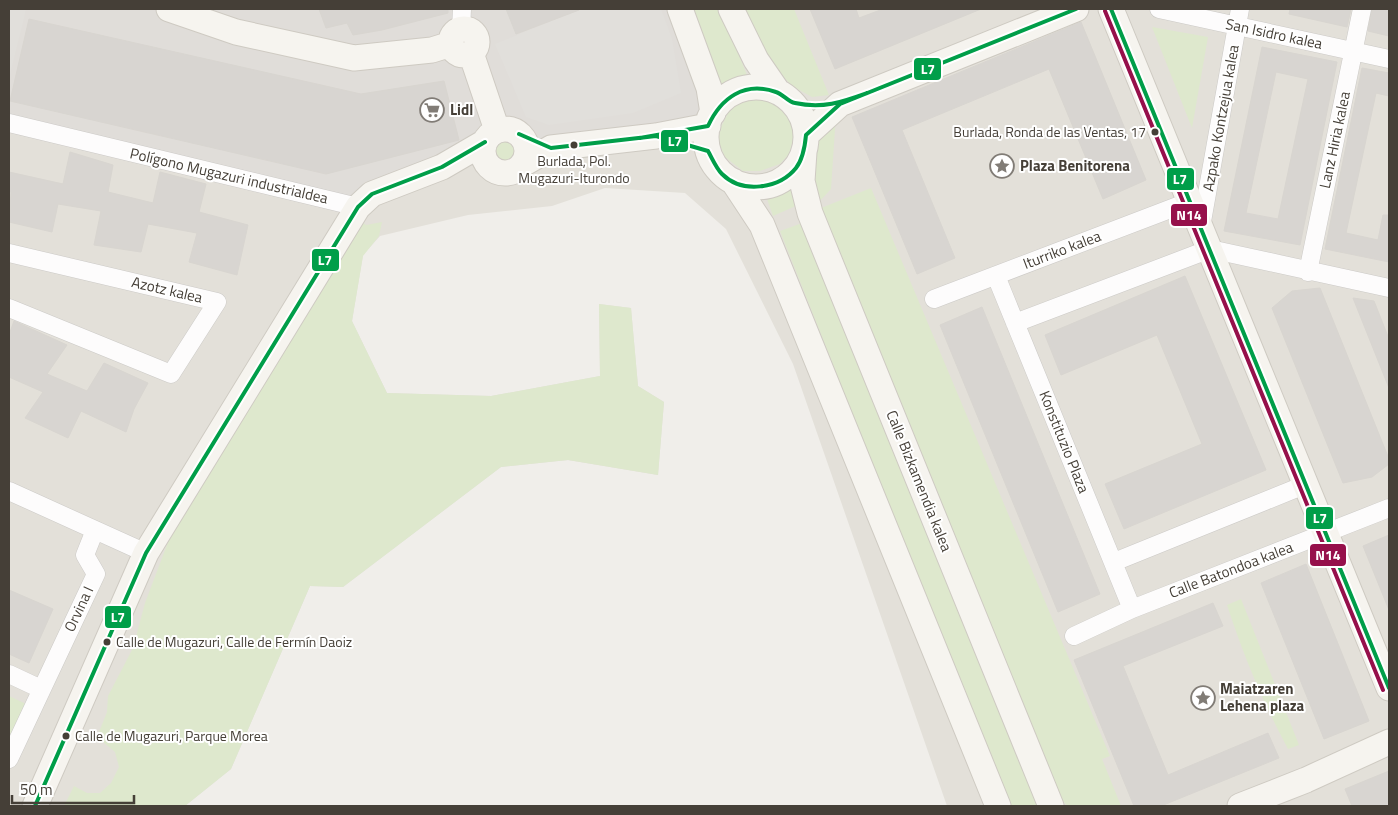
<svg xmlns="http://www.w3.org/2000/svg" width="1398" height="815" font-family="'Titillium Web',sans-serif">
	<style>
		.residential { fill: #e3e0d9 }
		.industrial { fill: #e0ddd9 }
		.green { fill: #dee8cd }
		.parking { fill: #e1dfdb }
		.building { fill: #d8d5d1; stroke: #d8d5d0; fill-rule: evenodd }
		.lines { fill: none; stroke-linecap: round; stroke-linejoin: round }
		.street-casing { stroke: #cccac7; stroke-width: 19 }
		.secondary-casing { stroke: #cecac2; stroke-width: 27 }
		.street { stroke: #fdfcfc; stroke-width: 18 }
		.secondary { stroke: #f6f4ef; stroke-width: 25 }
		.bus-1-casing { stroke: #fff; stroke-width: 8 }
		.bus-2-casing { stroke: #fff; stroke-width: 8 }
		.bus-1 { stroke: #009e49; stroke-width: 4 }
		.bus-2 { stroke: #96104b; stroke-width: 4 }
		.bus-dot { fill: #453f37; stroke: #fff; stroke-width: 2 }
		.labels { text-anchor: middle; stroke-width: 4; stroke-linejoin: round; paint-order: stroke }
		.bus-label { font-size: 14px; fill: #453f37; stroke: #fff; text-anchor: start }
		.street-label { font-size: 15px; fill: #453f37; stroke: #fff }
		.poi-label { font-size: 15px; font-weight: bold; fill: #453f37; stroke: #fff; text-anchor: start }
		.line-badge { stroke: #fff; stroke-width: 2 }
		.badge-label { font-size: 14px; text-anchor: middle; font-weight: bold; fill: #fff }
	</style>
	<rect width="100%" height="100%" fill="#f0eeea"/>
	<path class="residential" d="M9,9H1389V806H947L793,364L726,229L685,193L605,188L552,206L468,215L380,236L363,255L352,321L387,393L491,396L600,376L599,304L631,308L638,386L664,402L658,475L568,460L501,467L343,587L310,586L231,769L185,806H9Z"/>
	<path class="industrial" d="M9,9H691L722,86L697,125L406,177L358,207L9,123Z"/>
	<path class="green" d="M691,9H720L747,75L731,80L722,86Z
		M742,9H794L829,95L812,97L792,86L762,54Z
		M1152,27L1208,37L1192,128Z
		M757,97L773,102L788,113L795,132L789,154L780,164L760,171H743L725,157L718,141L721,127L728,113L737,105Z
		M836,114L831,189L819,202C809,174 810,134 836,114Z
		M486 151a19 19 0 1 1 38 0a19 19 0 1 1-38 0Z
		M793,186L798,205L773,216L766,196Z
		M871,188L1110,756L1102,759L1121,806H1067L1059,796L821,208Z
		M362,222L366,225L382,222L379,236L363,256L352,321L387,393L491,396L600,376L599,304L631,308L638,386L664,402L658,475L568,460L501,467L343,587L310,586L231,769L185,806H64L74,786L87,793H100L111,783L119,767L115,752L97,737L107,712L108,696L133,648L145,603L173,529Z
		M805,222L1039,806H1008L780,231Z
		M1241,599L1299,745L1288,749C1263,703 1243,654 1227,605Z
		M9,696L26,704L9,737Z"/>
	<path class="parking" d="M9,9H26L9,79Z
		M581,9H661L672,39L681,93L633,113L549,125L526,117L495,44Z"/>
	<path class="building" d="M319,9H448V13L382,30L353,35L347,23L326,28Z
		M506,9H579V10L516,34Z
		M810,9H856L859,18L883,9H981L835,69Z
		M1290,9H1351L1347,27L1289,14Z
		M1372,9H1389V36L1368,31Z
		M29,19L361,94L444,81L459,140L326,174L10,101Z
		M1081,22L1146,180L1103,199L1049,69L902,130L955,258L917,274L852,117Z
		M1262,47L1337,62L1300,245L1224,231ZM1276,72L1308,79L1278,219L1246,213Z
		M1362,68L1389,73V96L1376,93L1346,233L1378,240L1383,215H1389V262L1325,249Z
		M70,152L113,165L108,192L153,203L160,172L206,184L199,212L248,225L237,275L189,262L197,233L148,224L141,252L94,245L101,211L58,204L52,232L9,222L11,192H9V172L63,184Z
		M1185,276L1266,470L1124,529L1105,484L1202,444L1157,335L1061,375L1045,335Z
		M1320,288L1389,459V464L1372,477L1343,483L1272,308L1292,291Z
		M1353,298L1374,301L1389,339V388Z
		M982,307L1100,594L1058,612L940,325Z
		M14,321L67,345L47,374L87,391L104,363L148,383L134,409L126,432L81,411L68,438L25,418L43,392L9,377V335Z
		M1389,535V610L1363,546Z
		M1306,564L1369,721L1324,739L1261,583Z
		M9,590L53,609L29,663L9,654Z
		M1213,603L1223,626L1123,666L1168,775L1268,733L1279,758L1161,806H1134L1074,660Z
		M1389,771V806H1352L1345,789Z"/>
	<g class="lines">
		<g class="street-casing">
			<path id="street" d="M1159,9L1389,59
				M461,29L462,9
				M9,123L358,207
				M1201,227L1240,9
				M9,253L217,302L171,374L9,308
				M1308,272L1362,9
				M996,276L1132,609
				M934,299L1191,201
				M1015,323L1210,249L1389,288
				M9,491L146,553
				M1114,562L1307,484
				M1074,636L1132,609L1389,508
				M9,674L41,689
				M9,759L96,574L85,555L95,530"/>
		</g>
		<g class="secondary-casing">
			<path id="secondary" d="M169,9L236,32L354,58L432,50L451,44
				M680,9L709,88L713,113
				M731,9L756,60L778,92
				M1111,9L1389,688
				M451 42a13 13 0 1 1 26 0a13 13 0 1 1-26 0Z
				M471,53L497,130
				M706 137a50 50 0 1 1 100 0a50 50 0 1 1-100 0Z
				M483 151a22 22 0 1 1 44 0a22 22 0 1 1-44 0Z
				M806,135L840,104L1076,9
				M804,152L802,181L810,213L1051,806
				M523,164L551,148L656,136L708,126
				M733,181L762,225L998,806
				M35,806L146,553L358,207L372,194L442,167L485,142
				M1240,806L1306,780L1389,742"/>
		</g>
		<use href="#street" class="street"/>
		<use href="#secondary" class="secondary"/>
		<g class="bus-1-casing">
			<path id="bus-1" d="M1111,9L1389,688
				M519,134L551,148L656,136L708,151C712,158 716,168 722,174C742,194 779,189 796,168C803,159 805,146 806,135L840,104L1076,9
				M640,138L708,126C721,98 744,81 776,92C783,94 788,102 795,103C823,109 842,102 867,93
				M35,806L146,553L358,207L372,194L442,167L485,142"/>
		</g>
		<g class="bus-2-casing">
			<path id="bus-2" d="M1105,11L1383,690"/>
		</g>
		<use href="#bus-1" class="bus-1"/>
		<use href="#bus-2" class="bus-2"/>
	</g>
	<defs>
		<g id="supermarket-ring" transform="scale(1.25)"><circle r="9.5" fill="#fff" stroke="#817c76" stroke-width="1.5"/><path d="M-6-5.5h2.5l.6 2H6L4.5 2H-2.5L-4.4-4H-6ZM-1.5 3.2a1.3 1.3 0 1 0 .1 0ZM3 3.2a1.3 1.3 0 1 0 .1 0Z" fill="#817c76"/></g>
		<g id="sight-ring" transform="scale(1.25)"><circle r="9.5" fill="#fff" stroke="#817c76" stroke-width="1.5"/><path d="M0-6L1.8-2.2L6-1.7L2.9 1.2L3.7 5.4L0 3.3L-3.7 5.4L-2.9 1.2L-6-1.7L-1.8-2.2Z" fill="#817c76"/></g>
	</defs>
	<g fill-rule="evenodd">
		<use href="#supermarket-ring" x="432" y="110"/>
		<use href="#sight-ring" x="1002" y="166"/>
		<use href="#sight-ring" x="1203" y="698"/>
	</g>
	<g class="bus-dot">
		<circle cx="1155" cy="132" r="4.5"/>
		<circle cx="574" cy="145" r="4.5"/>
		<circle cx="107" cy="642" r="4.5"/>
		<circle cx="66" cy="736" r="4.5"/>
	</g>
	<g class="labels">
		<g class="bus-label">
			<text x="1146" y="137" text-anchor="end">Burlada, Ronda de las Ventas, 17</text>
			<text x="574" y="166" text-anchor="middle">Burlada, Pol.<tspan x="574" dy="17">Mugazuri-Iturondo</tspan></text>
			<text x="116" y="647">Calle de Mugazuri, Calle de Fermín Daoiz</text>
			<text x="75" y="741">Calle de Mugazuri, Parque Morea</text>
		</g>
		<g class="street-label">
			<text transform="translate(1274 34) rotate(12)" y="5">San Isidro kalea</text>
			<text transform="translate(1221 118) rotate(-80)" y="5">Azpako Kontzejua kalea</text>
			<text transform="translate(1335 140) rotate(-78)" y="5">Lanz Hiria kalea</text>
			<text transform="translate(229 176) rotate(13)" y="5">Polígono Mugazuri industrialdea</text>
			<text transform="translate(1062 250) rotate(-21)" y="5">Iturriko kalea</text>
			<text transform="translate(167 290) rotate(13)" y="5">Azotz kalea</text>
			<text transform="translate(1064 442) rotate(68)" y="5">Konstituzio Plaza</text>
			<text transform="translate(919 481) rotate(68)" y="5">Calle Bizkamendia kalea</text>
			<text transform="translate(1231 570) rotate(-21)" y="5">Calle Batondoa kalea</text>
			<text transform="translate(79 609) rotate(-65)" y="5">Orvina I</text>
		</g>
		<g class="poi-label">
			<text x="450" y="115">Lidl</text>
			<text x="1020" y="171">Plaza Benitorena</text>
			<text x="1220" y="694">Maiatzaren<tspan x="1220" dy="17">Lehena plaza</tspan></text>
		</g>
	</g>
	<g class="line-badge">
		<rect x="913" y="57" width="29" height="24" rx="5" fill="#009e49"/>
		<rect x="660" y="129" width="29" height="24" rx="5" fill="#009e49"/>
		<rect x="1166" y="167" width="29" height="24" rx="5" fill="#009e49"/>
		<rect x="1170" y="203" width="38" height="24" rx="5" fill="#96104b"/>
		<rect x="311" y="248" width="29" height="24" rx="5" fill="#009e49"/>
		<rect x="1305" y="506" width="29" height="24" rx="5" fill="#009e49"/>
		<rect x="1309" y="543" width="38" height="24" rx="5" fill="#96104b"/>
		<rect x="104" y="605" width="28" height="24" rx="5" fill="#009e49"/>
	</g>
	<g class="badge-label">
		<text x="928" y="74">L7</text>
		<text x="675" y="146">L7</text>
		<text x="1180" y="184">L7</text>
		<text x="1189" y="220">N14</text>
		<text x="325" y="265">L7</text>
		<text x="1320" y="523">L7</text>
		<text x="1328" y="560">N14</text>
		<text x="118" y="622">L7</text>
	</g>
	<rect width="1398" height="815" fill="none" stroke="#453f37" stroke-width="20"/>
	<path d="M12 795v8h122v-8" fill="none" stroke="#453f37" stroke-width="2.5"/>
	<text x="20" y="795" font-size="15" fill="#453f37" stroke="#ffffff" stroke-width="4" paint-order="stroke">50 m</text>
</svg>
